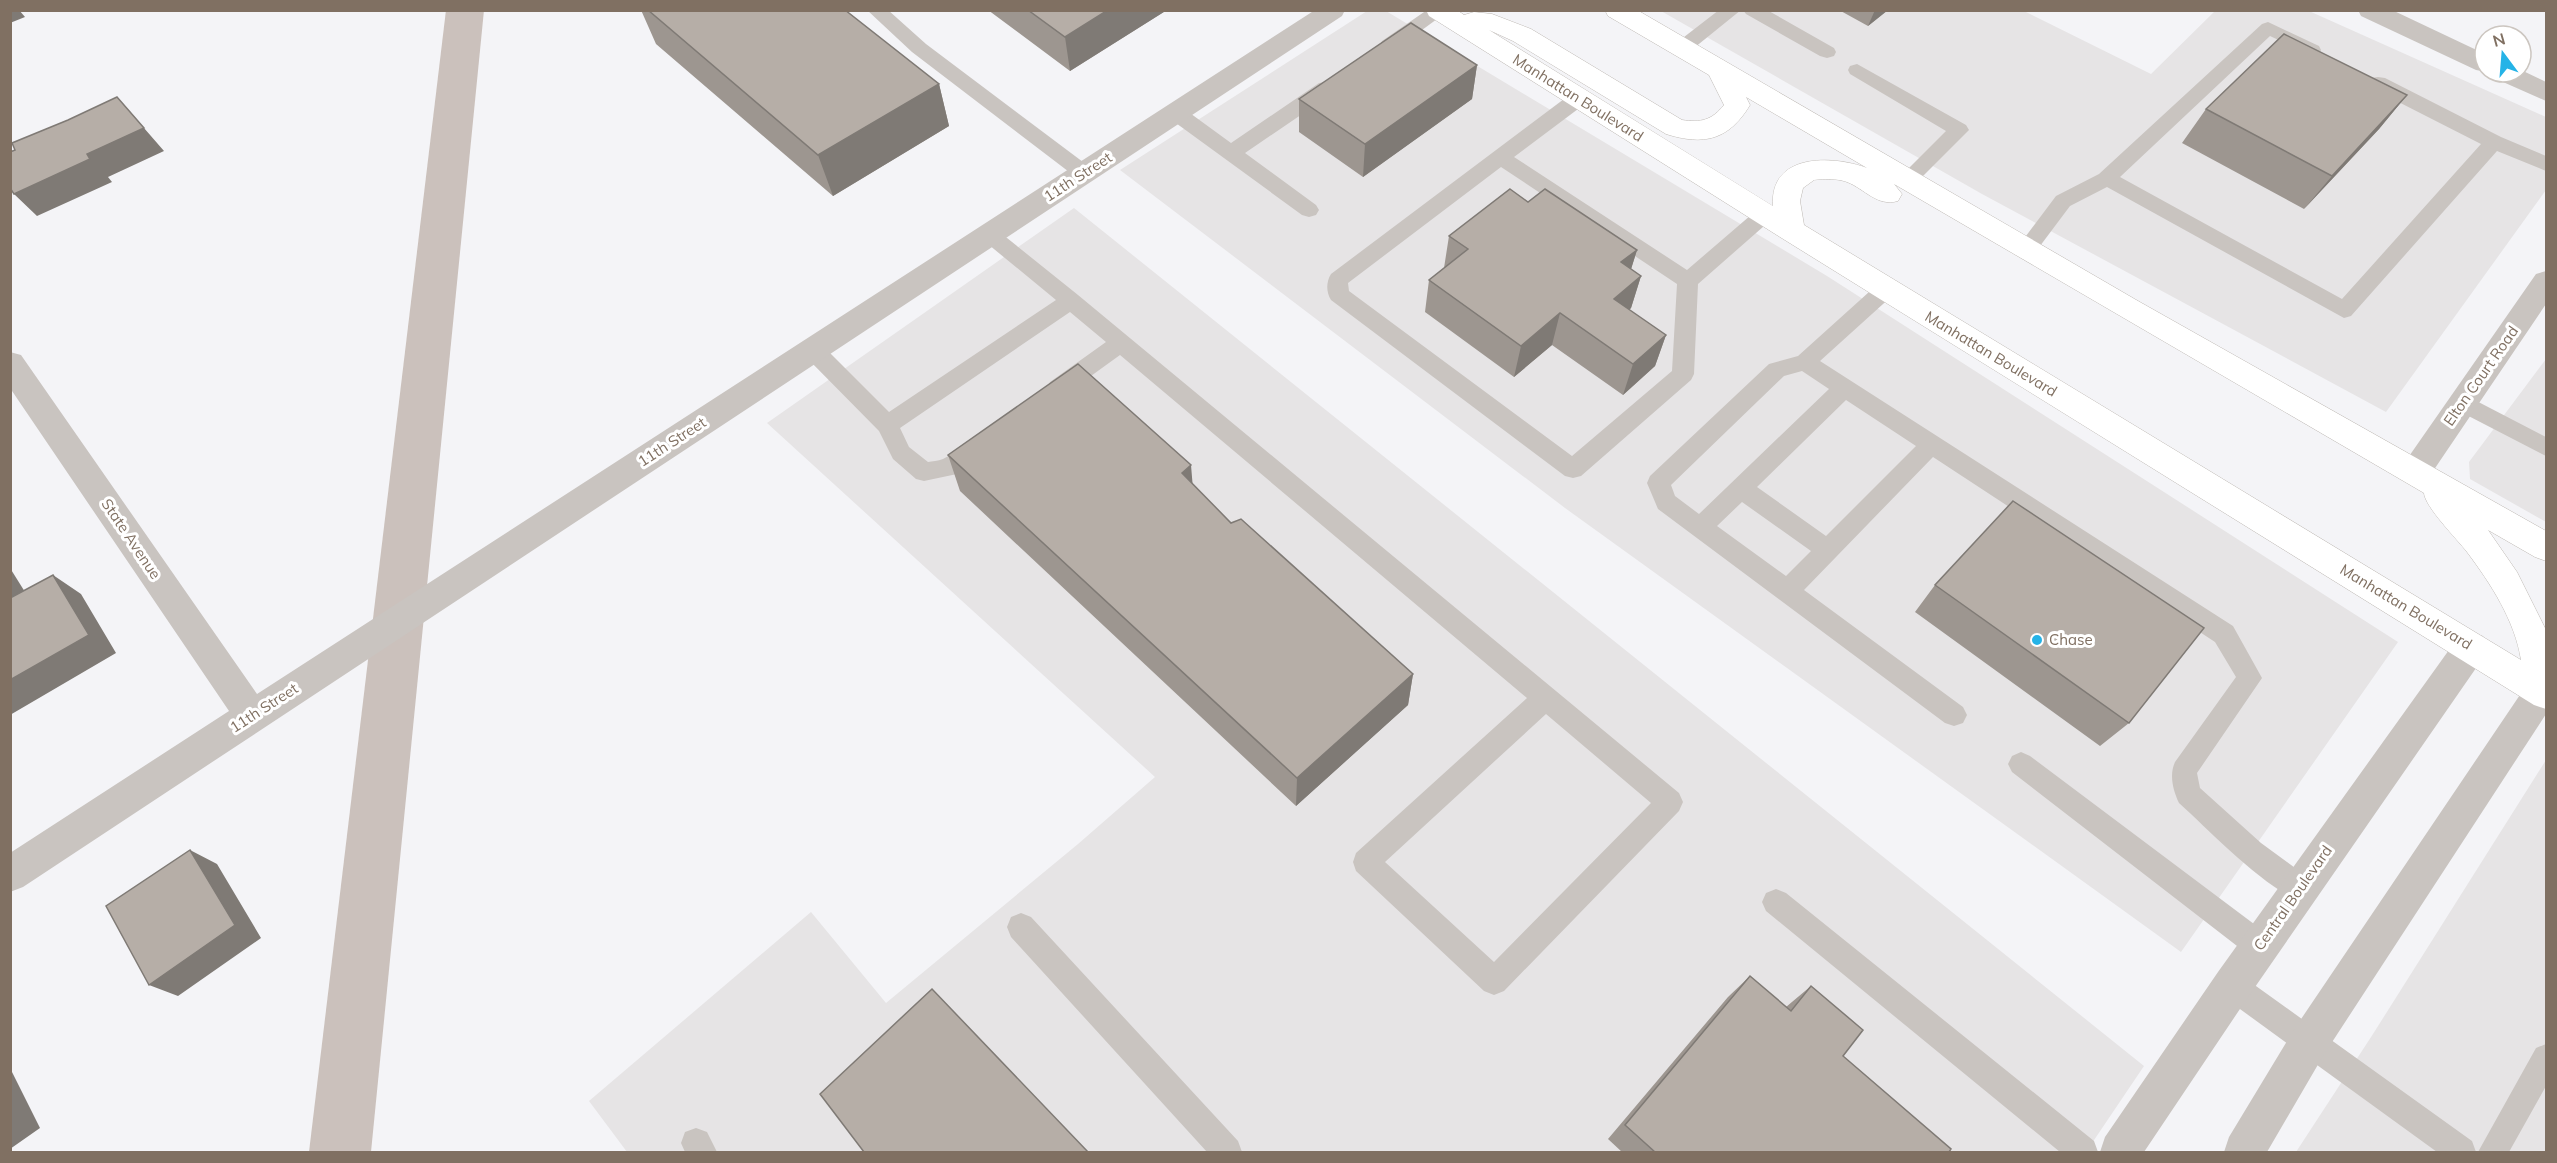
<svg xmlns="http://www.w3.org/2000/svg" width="2557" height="1163" font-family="Mulish,sans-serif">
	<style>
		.built { fill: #e6e4e5 }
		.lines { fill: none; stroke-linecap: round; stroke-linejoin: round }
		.canal { fill: #cbc1bc; fill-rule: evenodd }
		.secondary-casing { stroke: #bdb8b3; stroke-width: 1 }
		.lane { fill: #c9c4c0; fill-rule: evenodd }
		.street { fill: #c9c4c0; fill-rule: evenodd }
		.secondary { fill: #fff; fill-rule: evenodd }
		.wall { fill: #9d9690 }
		.shaded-wall { fill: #7f7a75 }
		.building { fill: #b6aea7; stroke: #7f7a75; stroke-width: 1.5 }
		.poi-dot { fill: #25b3e7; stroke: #fff; stroke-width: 2 }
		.labels { text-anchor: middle; stroke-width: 6; stroke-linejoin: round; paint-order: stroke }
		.street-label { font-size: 15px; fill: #807062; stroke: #fff }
		.poi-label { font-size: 15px; fill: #807062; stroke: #fff; text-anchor: start }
	</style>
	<rect width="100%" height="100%" fill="#f4f4f7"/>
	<path class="built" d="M1367,11H1386L1827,276L2398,642L2181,952L1565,508L1120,170Z
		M1661,11H2024L2151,74L2215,11H2309L2546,117V190L2386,412L1982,194Z
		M1074,208L2144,1066L2086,1152H627L589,1101L811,912L886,1003L1078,844L1155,777L767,423Z
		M2546,359V522L2470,479L2469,462Z
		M2546,760V1152H2296L2373,1034Z"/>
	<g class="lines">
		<path class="canal" d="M446,10H484L371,1152H309Z"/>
		<g class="secondary-casing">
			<path id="secondary" d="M1426,10H1457L1464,15L1474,12L1492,14L1531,29L1682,120C1701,123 1712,120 1724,105L1709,75L1608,16L1605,10H1637L2138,301L2546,531V561L2535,557L2488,530L2517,572L2546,630V709L2534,705L1780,237L1429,16ZM1489,30L1513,41L1666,134C1704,146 1729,140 1750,105L1746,97L1867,168C1832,155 1769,153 1773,206ZM1823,179C1831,179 1839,179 1847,182C1865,189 1877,207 1898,201L1902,194L1894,184L2424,493C2425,507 2457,539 2467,552C2491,584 2515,621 2521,660L1804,225L1800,201L1803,188L1814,180Z"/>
		</g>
		<path class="lane" d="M867,10H888L926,44L1091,168L1094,173L1091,178L1084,180L1077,178L912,52Z
			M1427,10L1448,11L1396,49H1382L1380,45L1382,41Z
			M1719,10H1741L1689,52H1675L1673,48L1675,44Z
			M1743,10H1767L1834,48L1836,52L1834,56L1827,58L1820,56L1746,14Z
			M2268,22L2319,46L2321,50L2319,54L2312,56L2270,36L2120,177L2342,299L2481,144L2371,88L2369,83L2371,78L2378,77L2385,78L2501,137L2546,156V171L2497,151L2351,316L2344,318L2107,187L2070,206L2034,254L2027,257L2020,254L2017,249L2020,244L2056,196L2099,174L2262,24Z
			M1857,64L1966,125L1969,130L1914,185L1907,187L1900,185L1897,180L1946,131L1850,74L1848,70L1850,66Z
			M1326,82L1333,83L1335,88L1333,93L1245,153L1316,205L1319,210L1316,215L1309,217L1302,215L1169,118L1166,113L1169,108L1176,106L1183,108L1231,143L1319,83Z
			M1579,92L1586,93L1589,98L1586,103L1514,157L1687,270L1758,209L1765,207L1772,209L1775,214L1772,219L1698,284L1694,374L1691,380L1581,476L1573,478L1565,476L1331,300C1326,292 1326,282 1331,274L1572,93ZM1501,167L1677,284L1672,371L1572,456L1349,291L1348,283Z
			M990,228L997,230L1078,295L1679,793L1683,802L1679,811L1504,991L1494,995L1484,991L1356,871L1353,862L1356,853L1527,698L1120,355L1066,394L1058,397L1050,394L1047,388L1050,382L1106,342L1070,312L900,428L909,447L928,462C932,461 938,461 943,459C958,452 967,433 986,440L989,446L986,452L957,474L924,481L916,479L893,459L879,431L805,356L802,350L805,344L813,342L821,344L889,412L1056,300L983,240L980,235L983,230ZM1546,714L1651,803L1494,962L1385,862Z
			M1886,281L1893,283L1896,289L1893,295L1820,361L2233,626L2262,678L2197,773L2200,788L2261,843L2310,879L2314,888L2310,897L2300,901C2262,886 2210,831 2179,803C2173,790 2169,775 2175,762L2236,677L2215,642L1933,457L1804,590L1963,707L1967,715L1963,723L1954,726L1945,723L1658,509L1647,483L1650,476L1769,364L1798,356L1879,283ZM1802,371L1829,389L1699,514L1675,496L1671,485L1784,376ZM1846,400L1916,446L1826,536L1757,487ZM1742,502L1811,551L1786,576L1717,526Z
			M2463,394L2546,437V456L2455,409L2452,403L2455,397Z
			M2021,752L2030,756L2270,936L2274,946L2270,956L2260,960L2250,956L2012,772L2008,764L2012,756Z
			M1776,889L1786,893L2094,1141L2098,1152H2060L1766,911L1762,902L1766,893Z
			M1021,913L1031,917L1238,1141L1242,1152H1207L1011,937L1007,927L1011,917Z
			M2232,972L2242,976L2472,1141L2476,1152H2437L2222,996L2218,986L2222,976Z
			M2546,1044V1086L2509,1152H2478L2536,1048Z
			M696,1128L707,1132L717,1152H685L681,1143L685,1132Z"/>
		<path class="street" d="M1315,10H1345L1342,16L23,887L10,892V853L229,711L10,388V352L21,355L257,694Z
			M2358,10H2392L2485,54V72H2487L2476,70L2361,16Z
			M2521,70L2546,82V101L2494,78L2490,72H2521Z
			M2546,271V304L2427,480L2416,484L2405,480L2400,471L2405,462L2536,274Z
			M2471,632L2483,636L2488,647L2483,658L2246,1000L2144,1152H2100L2105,1137L2218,972L2459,636Z
			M2542,676L2546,677V714L2323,1056L2267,1152H2224L2229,1137L2295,1028L2530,680Z"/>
		<use href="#secondary" class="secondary"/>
	</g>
	<path class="wall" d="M641,10H845L939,84L949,126L833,196L656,44Z
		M988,10H1167L1070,71Z
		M1839,10H1888L1868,26Z
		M1477,65L1472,99L1363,177L1299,132V99Z
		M2407,95L2379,129L2304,209L2182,143L2206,109Z
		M1528,202L1637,250L1631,269L1641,276L1631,308L1629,310L1666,335L1655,366L1623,395L1552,345L1514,377L1425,312L1429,280L1444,268L1449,236Z
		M948,455L1192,484L1231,523L1413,674L1408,705L1296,806L960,491Z
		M1935,585L2129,723L2100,746L1915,612Z
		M1750,976L1786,1007L1811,986L1843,1056L1949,1152H1622L1608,1139L1728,997Z"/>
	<path class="shaded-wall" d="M10,10H19L25,17L10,23Z
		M1108,10H1167L1070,71L1065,37Z
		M1875,10H1888L1868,26Z
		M1477,65L1472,99L1363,177L1365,144Z
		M939,84L949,126L833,196L818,155Z
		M2407,95L2379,129L2304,209L2332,176Z
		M117,97L164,151L108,177L112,182L37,216L14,194L87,154Z
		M1637,250L1627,282L1621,262Z
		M1641,276L1631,308L1604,331L1614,299Z
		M1560,313L1552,345L1514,377L1521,346Z
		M1666,335L1655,366L1623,395L1633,364Z
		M1191,465L1194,501L1182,473Z
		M10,568L40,616L12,597L10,595Z
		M53,575L81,594L116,653L10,715V680Z
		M1413,674L1408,705L1296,806L1297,778Z
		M190,850L217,864L261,938L178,996L149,985Z
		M10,1068L40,1128L10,1149Z"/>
	<path class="building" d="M648,10H845L939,84L818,155Z
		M1028,10H1108L1065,37Z
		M1411,23L1477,65L1365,144L1299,99Z
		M2284,34L2407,95L2332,176L2206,109Z
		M117,97L144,128L87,154L90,159L14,194L10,188V152L15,150L12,143L68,120Z
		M1510,189L1528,202L1545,189L1637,250L1621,262L1641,276L1614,299L1666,335L1633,364L1560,313L1521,346L1429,280L1468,249L1449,236Z
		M1078,364L1191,465L1182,473L1231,523L1241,519L1413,674L1297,778L948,455Z
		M2013,501L2204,628L2129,723L1935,585Z
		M53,575L89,635L10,680V595L12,597Z
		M190,850L235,925L149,985L106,906Z
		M1750,976L1791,1011L1811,986L1863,1030L1843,1056L1951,1149L1949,1152H1655L1625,1125Z
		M932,989L1088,1152H864L820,1094Z"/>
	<circle class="poi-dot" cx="2037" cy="640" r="6"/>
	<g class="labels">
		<g class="street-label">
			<text transform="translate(1578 98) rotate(32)" y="5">Manhattan Boulevard</text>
			<text transform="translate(1078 177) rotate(-33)" y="5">11th Street</text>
			<text transform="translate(1991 354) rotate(31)" y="5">Manhattan Boulevard</text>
			<text transform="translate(2481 376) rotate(-55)" y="5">Elton Court Road</text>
			<text transform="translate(672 442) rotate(-33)" y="5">11th Street</text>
			<text transform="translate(131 539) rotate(56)" y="5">State Avenue</text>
			<text transform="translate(2406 607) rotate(31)" y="5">Manhattan Boulevard</text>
			<text transform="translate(264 708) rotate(-33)" y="5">11th Street</text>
			<text transform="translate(2293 898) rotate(-55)" y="5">Central Boulevard</text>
		</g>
		<g class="poi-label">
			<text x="2049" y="645">Chase</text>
		</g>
	</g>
	<rect width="2557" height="1163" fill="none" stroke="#807062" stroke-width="24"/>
	<g transform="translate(2503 54) rotate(344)"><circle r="28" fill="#ffffff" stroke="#ccc6c0" stroke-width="1.5"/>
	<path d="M0-4.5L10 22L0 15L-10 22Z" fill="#25b3e7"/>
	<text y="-9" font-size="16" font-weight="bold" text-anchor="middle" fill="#807062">N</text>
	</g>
</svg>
